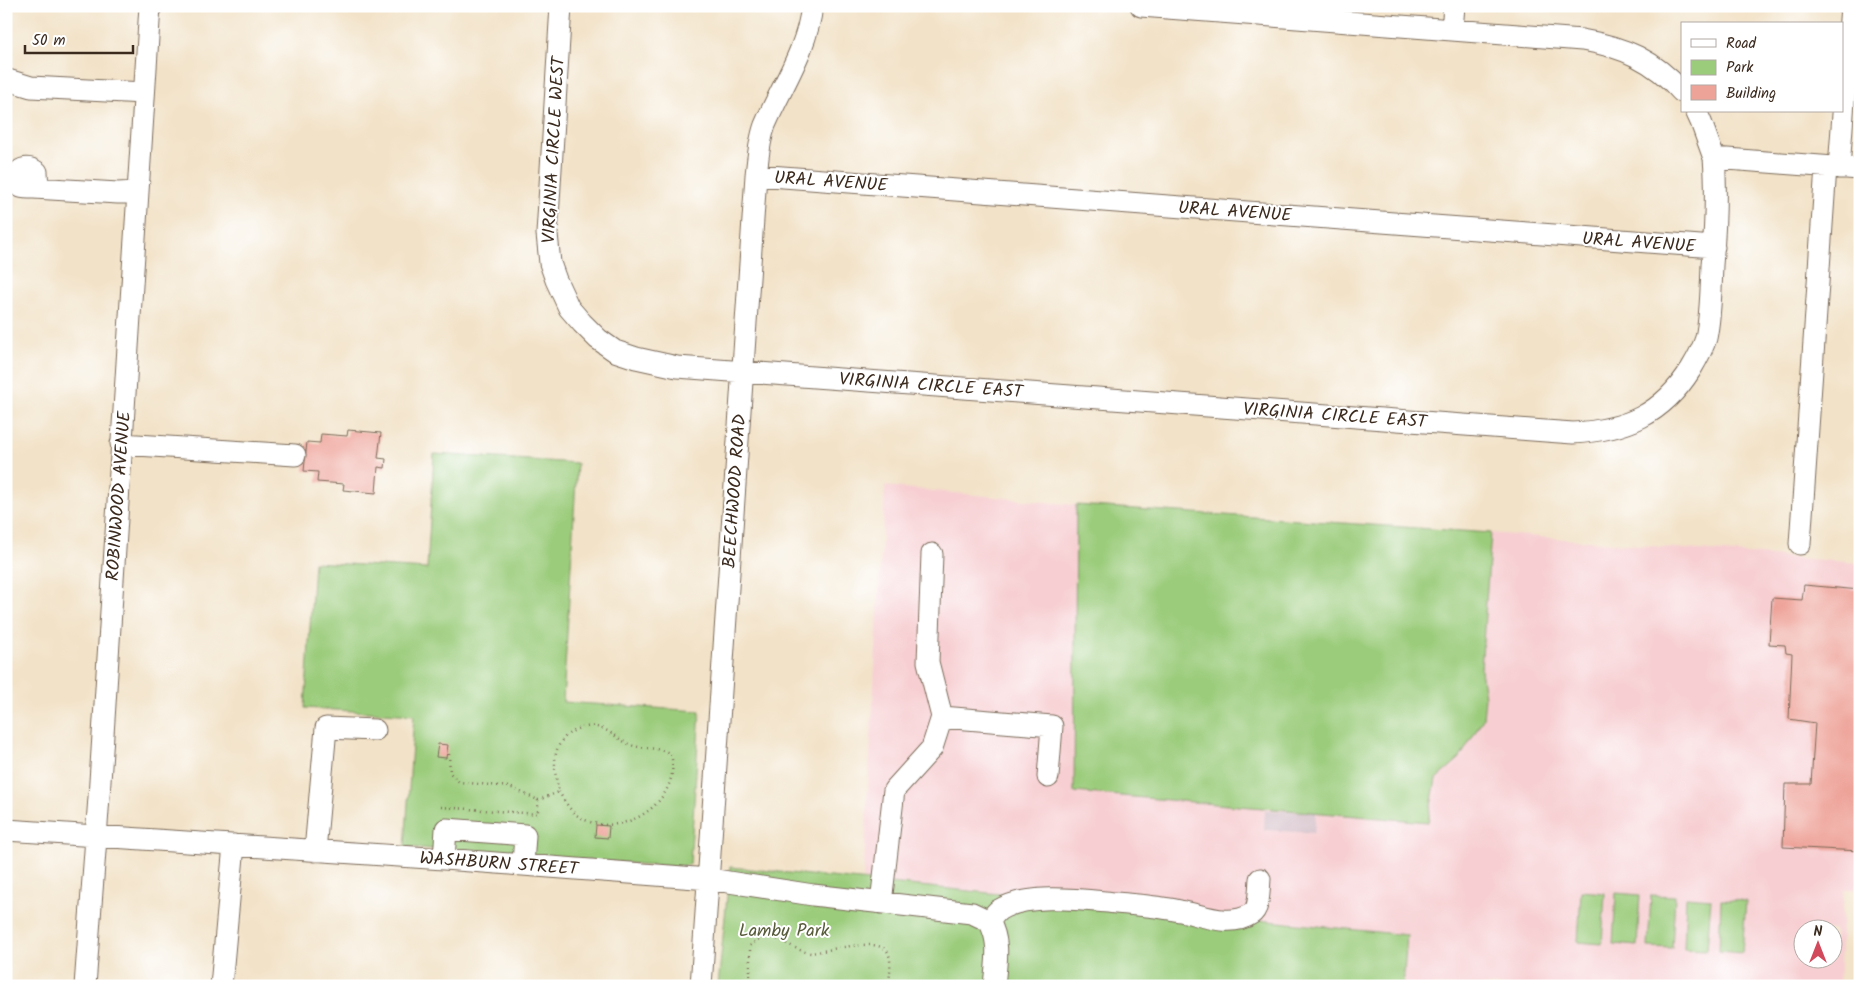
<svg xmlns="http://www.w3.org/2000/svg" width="1866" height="992" font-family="Kalam,sans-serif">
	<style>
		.built { fill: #f7cfd2; fill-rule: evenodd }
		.industrial { fill: #d2bdc6 }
		.green { fill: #9bcc7c; stroke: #6b7b4d }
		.building { fill: #eea399 }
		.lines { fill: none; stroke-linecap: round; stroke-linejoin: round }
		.minor-casing { stroke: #7b6a59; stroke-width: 23 }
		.path { stroke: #7b6a59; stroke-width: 2.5; stroke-dasharray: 1 4; stroke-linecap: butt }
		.minor { stroke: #fff; stroke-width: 21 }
		.labels { text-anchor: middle; stroke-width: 4; stroke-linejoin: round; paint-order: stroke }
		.street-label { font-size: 18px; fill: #3b2a1e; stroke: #fff }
		.park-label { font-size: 18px; fill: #585b3a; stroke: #fff }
	</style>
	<rect width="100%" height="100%" fill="#fff"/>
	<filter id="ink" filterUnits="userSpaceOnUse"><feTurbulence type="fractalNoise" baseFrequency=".02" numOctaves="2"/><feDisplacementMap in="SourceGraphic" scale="10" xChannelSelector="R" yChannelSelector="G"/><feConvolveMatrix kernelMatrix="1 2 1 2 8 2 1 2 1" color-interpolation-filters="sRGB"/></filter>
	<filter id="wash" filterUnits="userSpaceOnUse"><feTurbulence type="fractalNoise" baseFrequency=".0096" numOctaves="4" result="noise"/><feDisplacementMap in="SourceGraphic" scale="20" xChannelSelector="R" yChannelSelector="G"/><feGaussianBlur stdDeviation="1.12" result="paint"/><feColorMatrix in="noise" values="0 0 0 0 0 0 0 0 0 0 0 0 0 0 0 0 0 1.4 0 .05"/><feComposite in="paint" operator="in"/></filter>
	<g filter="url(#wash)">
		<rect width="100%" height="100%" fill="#f2e2c7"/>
		<path class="built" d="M885,486L1076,505L1491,533L1860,563V890L1844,889L1839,986H1403L1406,935L863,881ZM1804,930H1834V960H1804Z"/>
		<path class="industrial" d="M1265,810L1316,813L1314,833L1264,830Z"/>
		<path class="green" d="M434,454L577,463L563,702L700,711L690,864L681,867L405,847L414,715L305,708L314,562L427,569Z
			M1076,505L1491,533L1481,670L1485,697L1483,719L1460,758L1436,779L1428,822L1074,792Z
			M730,867L1407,935L1403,986H718Z
			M1581,891L1605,893L1602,944L1578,942Z
			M1616,893L1640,895L1637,946L1613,944Z
			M1651,895L1675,896L1672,948L1648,947Z
			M1686,897L1711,899L1707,950L1684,949Z
			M1721,900L1746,901L1742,953L1719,951Z"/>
		<g id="blocks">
			<path class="building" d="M348,430L381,433L378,458L386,459L385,468L378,467L376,493L343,490L344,484L317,482L318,472L304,471L307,442L320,443L321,434L347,436Z
				M1804,585L1860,590V851L1783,847L1785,784H1811L1815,723L1789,719L1792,654L1786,653L1785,645L1769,644L1772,598L1802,600Z
				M438,744L448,745L446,758L436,757Z
				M596,825L609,826L608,838L595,837Z"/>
		</g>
	</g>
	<g filter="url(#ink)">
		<use href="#blocks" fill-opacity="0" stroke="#7b6a59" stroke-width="1"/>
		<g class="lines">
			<g class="minor-casing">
				<path id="minor" d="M561,6L547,234L550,263L556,280L569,308L582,323L598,339L615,351L636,358L677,367L1573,433C1626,430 1662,415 1691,369C1697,359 1703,348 1706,338C1711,314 1711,289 1712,265C1715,230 1717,194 1714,158
					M1141,6L1582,40C1624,47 1654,60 1682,92
					M1452,30L1454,6
					M8,80L31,87L144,93
					M1696,111L1701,122L1714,158L1860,169
					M1839,168L1851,6
					M756,175L1714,247
					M38,188L37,172C19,159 9,183 21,187C24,188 30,188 34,188L118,193L138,192
					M121,444L295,455
					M1800,544L1826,167
					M942,717L1052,726L1048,777
					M6,830L444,859L709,879L813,895L972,913L989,921
					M315,851L326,728L375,730
					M444,859L446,829L525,835L523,865
					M881,903L894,790L932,748L942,717L928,662L932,554
					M989,921C992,918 995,913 999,910C1028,892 1083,900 1116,903C1137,905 1159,906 1180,911C1202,915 1230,928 1251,914C1260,909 1259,888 1260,879
					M989,921C1001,943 996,962 994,986
					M85,986L99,797L150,6
					M221,986L234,845
					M701,986L756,175C758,158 759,141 765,125C782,85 807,50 812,6"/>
			</g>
			<path class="path" d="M449,754L450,773L459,782L510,787L538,800
				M538,800L559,792C553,767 550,741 577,729C583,727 590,726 596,727C610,729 620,742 634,746C646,749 659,747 671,754C683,803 619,843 578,816C570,811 564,800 559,792
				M441,807L538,814V800
				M750,986V946C773,924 787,950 811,953C827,951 876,937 887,951C893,960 889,976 889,986"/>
			<use href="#minor" class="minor"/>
		</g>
	</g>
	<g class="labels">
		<g class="street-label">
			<text transform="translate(553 150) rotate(-87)" y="6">VIRGINIA CIRCLE WEST</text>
			<text transform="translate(831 181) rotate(4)" y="6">URAL AVENUE</text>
			<text transform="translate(1235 211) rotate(4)" y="6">URAL AVENUE</text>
			<text transform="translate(1639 242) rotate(4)" y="6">URAL AVENUE</text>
			<text transform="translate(931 385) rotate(4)" y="6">VIRGINIA CIRCLE EAST</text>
			<text transform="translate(1335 415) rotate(4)" y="6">VIRGINIA CIRCLE EAST</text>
			<text transform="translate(734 491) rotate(-86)" y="6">BEECHWOOD ROAD</text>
			<text transform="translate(118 496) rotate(-86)" y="6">ROBINWOOD AVENUE</text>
			<text transform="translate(499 863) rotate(4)" y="6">WASHBURN STREET</text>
		</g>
		<g class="park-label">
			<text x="784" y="936">Lamby Park</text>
		</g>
	</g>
	<rect width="1866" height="992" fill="none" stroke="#fff" stroke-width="25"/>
	<rect x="1681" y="22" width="162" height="90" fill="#ffffff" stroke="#b1aaa5"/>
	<rect x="1691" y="39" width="25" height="8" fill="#ffffff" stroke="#b1aaa5"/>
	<text x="1726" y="48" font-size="15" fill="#3b2a1e">Road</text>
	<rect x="1691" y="60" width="25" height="15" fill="#9bcc7c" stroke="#b1aaa5"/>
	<text x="1726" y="72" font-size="15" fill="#3b2a1e">Park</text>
	<rect x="1691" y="85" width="25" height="15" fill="#eea399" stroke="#b1aaa5"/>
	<text x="1726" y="98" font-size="15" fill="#3b2a1e">Building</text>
	<g transform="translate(1818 944)"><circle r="24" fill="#ffffff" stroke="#b1aaa5"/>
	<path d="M0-4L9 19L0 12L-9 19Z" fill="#d1495b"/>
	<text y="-8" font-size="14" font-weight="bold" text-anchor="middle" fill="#3b2a1e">N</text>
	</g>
	<path d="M25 45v8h108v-8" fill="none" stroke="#3b2a1e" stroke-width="2.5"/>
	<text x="32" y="45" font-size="15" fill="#3b2a1e" stroke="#ffffff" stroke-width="4" paint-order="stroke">50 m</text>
</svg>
